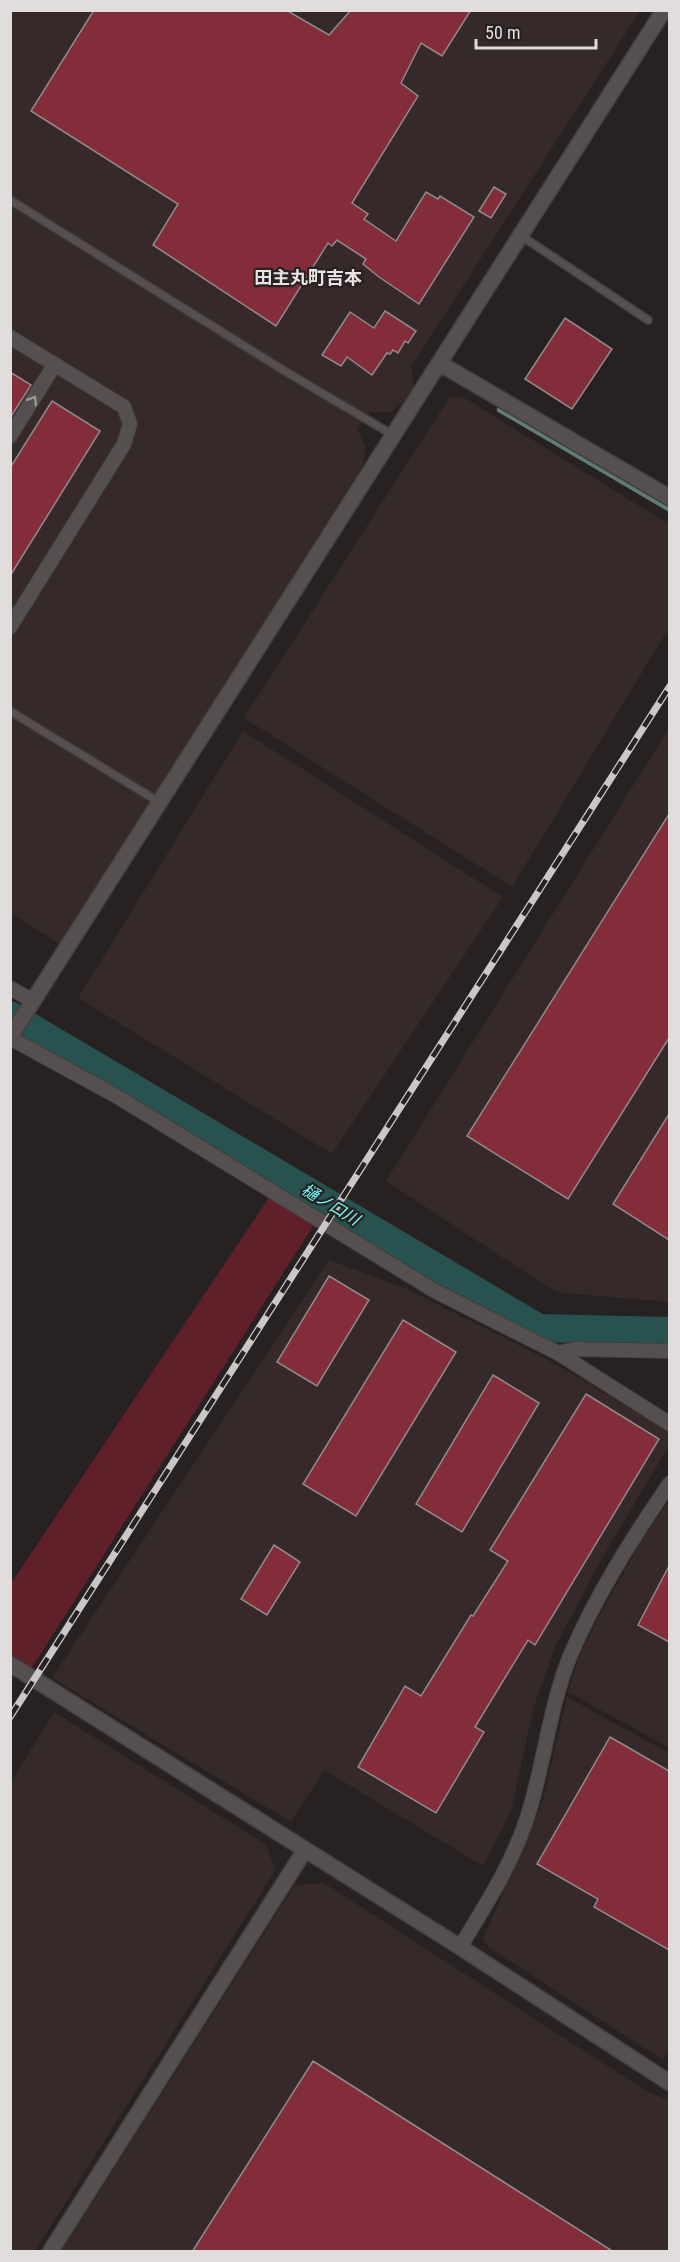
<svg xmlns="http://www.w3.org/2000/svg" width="680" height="2262" font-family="'Roboto Condensed','Noto Sans JP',sans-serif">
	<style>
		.built { fill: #352929 }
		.green { fill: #5f202a }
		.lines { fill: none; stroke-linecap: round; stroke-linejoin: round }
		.stream { stroke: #5f7c7a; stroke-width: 4.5 }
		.river { stroke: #275250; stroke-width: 28 }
		.building { fill: #832c3a; stroke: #91898a; stroke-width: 1.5 }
		.service-casing { stroke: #423d3d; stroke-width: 10 }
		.minor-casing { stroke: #423d3d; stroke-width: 16 }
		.tertiary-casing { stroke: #423d3d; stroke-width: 18 }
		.service { stroke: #564f50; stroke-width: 7 }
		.minor { stroke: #564f50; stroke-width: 14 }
		.tertiary { stroke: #564f50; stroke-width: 15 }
		.rail-casing { stroke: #cbc7c7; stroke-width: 7 }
		.rail { stroke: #272122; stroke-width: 4.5; stroke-dasharray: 14; stroke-linecap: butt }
		.oneway { stroke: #9c9696 }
		.labels { text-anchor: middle; stroke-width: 4.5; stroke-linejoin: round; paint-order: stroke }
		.water-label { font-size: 16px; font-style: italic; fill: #75fef8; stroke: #272122 }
		.quarter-label { font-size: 18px; font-weight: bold; fill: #eae2e2; stroke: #272122 }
	</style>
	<rect width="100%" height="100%" fill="#272122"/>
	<path class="built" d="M10,11H640L411,367L414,386L405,400L391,412H368L357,429L366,448L363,465L60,944L11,913Z
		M463,397L669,524V628L512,887L244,718L449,398Z
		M669,728V1302L563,1293L549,1288L386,1181Z
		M243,731L503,897L332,1154L78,998Z
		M329,1260L407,1289L548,1360L669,1431V1446L601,1560L556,1645L534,1706L511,1812L483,1866L324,1770L291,1822L52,1678Z
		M669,1501V1748L568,1692L578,1658L602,1610L646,1533Z
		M567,1697L669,1753L670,2048L663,2060L488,1947L483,1939L543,1800Z
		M54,1712L267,1845L275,1871L35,2251H11V1782Z
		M324,1883L648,2092L669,2100V2251L61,2252L295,1885Z"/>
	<path class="green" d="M270,1196L315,1223L31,1669L11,1656L10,1585Z"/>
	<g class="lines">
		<path class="stream" d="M499,410L670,510"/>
		<path class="river" d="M10,1015L539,1328L670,1331"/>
	</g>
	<path class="building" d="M94,10H286L329,35L351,10H471L442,56L421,43L401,83L418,96L352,203L368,214L364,219L396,241L426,192L438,199L440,196L474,217L419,304L379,277L363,264L366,259L337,240L332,246L328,243L276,326L153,245L178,204L31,111Z
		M494,187L506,194L491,218L479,211Z
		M385,311L416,331L408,343L405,341L398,353L393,350L390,354L387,353L372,375L347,357L341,366L322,355L350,312L374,328Z
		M565,318L612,349L572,409L525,379Z
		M10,372L31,385L10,418Z
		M52,401L100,431L10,576V468Z
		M669,814V1038L568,1199L467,1136Z
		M669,1114V1240L613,1204Z
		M329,1276L369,1300L317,1386L277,1362Z
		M403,1320L456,1352L356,1516L303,1484Z
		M493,1375L539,1403L462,1532L416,1504Z
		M586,1394L659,1439L535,1645L528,1640L475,1727L484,1732L436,1813L358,1767L405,1686L421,1696L471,1615L473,1616L508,1561L490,1550Z
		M274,1545L300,1562L267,1615L241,1599Z
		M669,1566V1642L638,1625Z
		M610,1737L669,1771V1950L594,1907L598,1899L537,1864Z
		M313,2061L614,2252H192Z"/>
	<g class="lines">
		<g class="service-casing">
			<path id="service" d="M10,200L283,370L393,435
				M520,235L648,320
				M10,711L159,802"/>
		</g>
		<g class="minor-casing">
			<path id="minor" d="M10,337L124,407L130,424L124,444L10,627
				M10,436L55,364
				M10,988L33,1001
				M10,1038L118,1097L435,1291L558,1353L670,1424
				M558,1353L575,1349L670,1351
				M460,1947C488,1902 517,1856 531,1805C545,1756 551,1703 570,1656C596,1595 633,1537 670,1483"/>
		</g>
		<g class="tertiary-casing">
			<path id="tertiary" d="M439,363L670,498
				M10,1037L664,10
				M10,1664L460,1947L670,2083
				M50,2252L305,1850"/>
		</g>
		<use href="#service" class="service"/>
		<use href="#minor" class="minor"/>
		<use href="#tertiary" class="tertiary"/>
		<g class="rail-casing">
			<path id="rail" d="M10,1717L670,686"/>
		</g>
		<use href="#rail" class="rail"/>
	</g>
	<defs><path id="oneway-chevron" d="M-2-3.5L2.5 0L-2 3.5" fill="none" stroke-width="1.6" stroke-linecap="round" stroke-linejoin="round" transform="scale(1.5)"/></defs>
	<use class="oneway" href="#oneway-chevron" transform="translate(33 400) rotate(-58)"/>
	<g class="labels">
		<g class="water-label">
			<text transform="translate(331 1204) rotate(31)" y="6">樋ノ口川</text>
		</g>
		<g class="quarter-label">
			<text x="308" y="284">田主丸町吉本</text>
		</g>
	</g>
	<rect width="680" height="2262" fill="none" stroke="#e1dddd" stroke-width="24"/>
	<path d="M476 39v9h120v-9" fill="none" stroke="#e1dddd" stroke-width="3"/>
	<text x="485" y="39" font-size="18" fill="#e1dddd" stroke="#272122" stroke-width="4.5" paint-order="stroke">50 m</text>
</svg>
